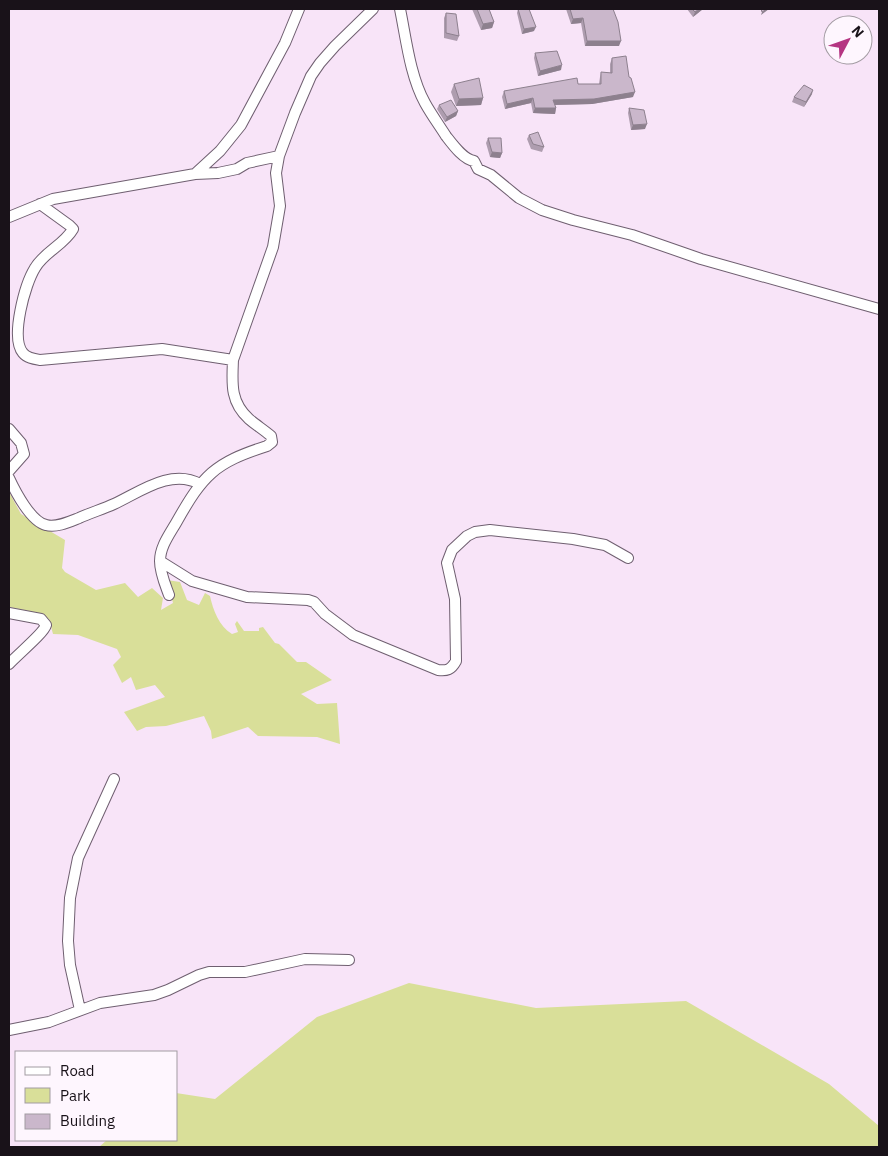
<svg xmlns="http://www.w3.org/2000/svg" width="888" height="1156" font-family="'IBM Plex Sans',sans-serif">
	<style>
		.green { fill: #d9df99 }
		.lines { fill: none; stroke-linecap: round; stroke-linejoin: round }
		.minor-casing { stroke: #6f5f70; stroke-width: 12 }
		.minor { stroke: #fff; stroke-width: 10 }
		.wall { fill: #ae9daf }
		.shaded-wall { fill: #8d808e }
		.building { fill: #cab7cb; stroke: #8d808e }
	</style>
	<rect width="100%" height="100%" fill="#f8e4f8"/>
	<path class="green" d="M9,492L21,514L65,540L62,568L65,572L96,590L125,583L138,597L152,588L163,598L161,610L173,603L167,580L180,582L187,600L199,605L205,593L210,596C213,610 219,626 232,634L238,632L235,624L237,621L244,631H259V628L263,627L275,643L279,644L297,662H306L332,680L301,694L317,704L337,703L340,744L317,737L258,736L248,727L212,739L211,731L204,716L166,726L146,727L137,731L124,712L165,697L155,685L136,690L131,677L122,683L113,665L121,657L117,649L78,635L53,634L49,619L29,611L9,607Z
		M409,983L536,1008L686,1001L829,1084L879,1126V1147H99L107,1140H176V1093L215,1099L317,1017Z"/>
	<g class="lines">
		<g class="minor-casing">
			<path id="minor" d="M400,9C406,38 410,76 425,103C431,114 439,125 446,136C453,145 463,159 474,161L478,169L491,175L519,198L542,210L573,220L632,235L701,259L879,309
				M195,174L218,173L237,169L247,163L279,156
				M40,204L69,225L73,229C64,245 44,252 35,268C25,284 10,338 23,353C27,358 34,359 40,360L162,349L233,360C232,383 230,402 249,419C256,425 264,430 271,436L272,442L267,446C214,463 203,475 176,523C169,535 160,547 160,561C160,573 165,584 169,595
				M9,217L53,199L195,174L220,151L241,125L285,43L299,9
				M233,360L273,247L280,206L276,173L279,156L295,113L311,76L320,63L335,46L373,9
				M9,429L21,443L24,454L9,471
				M9,478C15,491 31,522 46,525C56,528 69,522 79,518C90,513 103,509 114,504C140,492 171,468 200,484
				M160,561L192,581L247,597L308,600L314,602L325,614L353,635L438,670C447,671 451,670 456,661L455,599L447,563L452,550L467,536L475,532L490,530L573,539L605,545L628,558
				M9,613L41,619L46,625C44,633 17,655 9,664
				M80,1010L70,965L68,941L70,898L78,858L114,779
				M9,1030L49,1022L100,1003L154,995L168,990L199,975L209,972H245L305,959L349,960"/>
		</g>
		<use href="#minor" class="minor"/>
	</g>
	<path class="wall" d="M472,9H489L494,22L492,28L481,30Z
		M518,9L534,31L522,34L517,13Z
		M566,9H613L619,46H585L581,23L571,24Z
		M687,9H703L693,17Z
		M446,13L459,36L457,41L444,38V18Z
		M535,53L561,70L538,76L534,58Z
		M612,58L633,97L592,104L555,105L556,108L555,114L533,113L531,103L505,109L502,97L504,91L578,84H599L600,77L601,72L610,73V64Z
		M454,84L483,98L481,105L456,106L451,92Z
		M812,94L804,107L792,102L794,97Z
		M439,105L458,111L456,116L445,122L437,109Z
		M629,108L645,129L631,130L628,113Z
		M529,135L544,147L542,152L531,149L527,139Z
		M488,138L502,153L500,158L490,157L486,143Z"/>
	<path class="shaded-wall" d="M699,9H703L693,17L695,12Z
		M767,9H769L761,15L762,12Z
		M583,18L581,23L571,24L573,19Z
		M494,22L492,28L481,30L483,24Z
		M536,27L534,31L522,34L524,29Z
		M587,41H621L619,46H585Z
		M562,65L561,70L538,76L540,71Z
		M813,90L812,94L804,107L806,102Z
		M635,92L633,97L592,104L551,105L553,100Z
		M483,98L481,105L456,106L459,99Z
		M533,98L531,103L505,109L507,104Z
		M535,108H556L555,114L533,113Z
		M458,111L456,116L445,122L447,117Z
		M647,124L645,129L631,130L633,125Z
		M492,152L502,153L500,158L490,157Z"/>
	<path class="building" d="M477,9H489L494,22L483,24Z
		M518,9H529L536,27L524,29Z
		M570,9H613L618,22L621,41H587L583,18L573,19Z
		M692,9H699L695,12Z
		M761,9H767L762,12Z
		M446,13L456,14L459,36L446,33Z
		M557,51L562,65L540,71L535,53Z
		M626,56L629,77L631,78L635,92L594,99L553,100L556,108H535L533,98L507,104L504,91L577,78L578,84H601V72L612,73V58Z
		M479,78L483,98L459,99L454,84Z
		M804,85L813,90L806,102L794,97Z
		M451,100L458,111L447,117L439,105Z
		M629,108L644,110L647,124L633,125Z
		M538,132L544,147L533,144L529,135Z
		M488,138H501L502,153L492,152Z"/>
	<rect width="888" height="1156" fill="none" stroke="#191219" stroke-width="20"/>
	<rect x="15" y="1051" width="162" height="90" fill="#fef6fe" stroke="#a29ba2"/>
	<rect x="25" y="1067" width="25" height="8" fill="#ffffff" stroke="#a29ba2"/>
	<text x="60" y="1076" font-size="15" fill="#191219">Road</text>
	<rect x="25" y="1088" width="25" height="15" fill="#d9df99" stroke="#a29ba2"/>
	<text x="60" y="1101" font-size="15" fill="#191219">Park</text>
	<rect x="25" y="1114" width="25" height="15" fill="#cab7cb" stroke="#a29ba2"/>
	<text x="60" y="1126" font-size="15" fill="#191219">Building</text>
	<g transform="translate(848 40) rotate(49)"><circle r="24" fill="#fef6fe" stroke="#a29ba2"/>
	<path d="M0-4L9 19L0 12L-9 19Z" fill="#b53582"/>
	<text y="-8" font-size="14" font-weight="bold" text-anchor="middle" fill="#191219">N</text>
	</g>
</svg>
